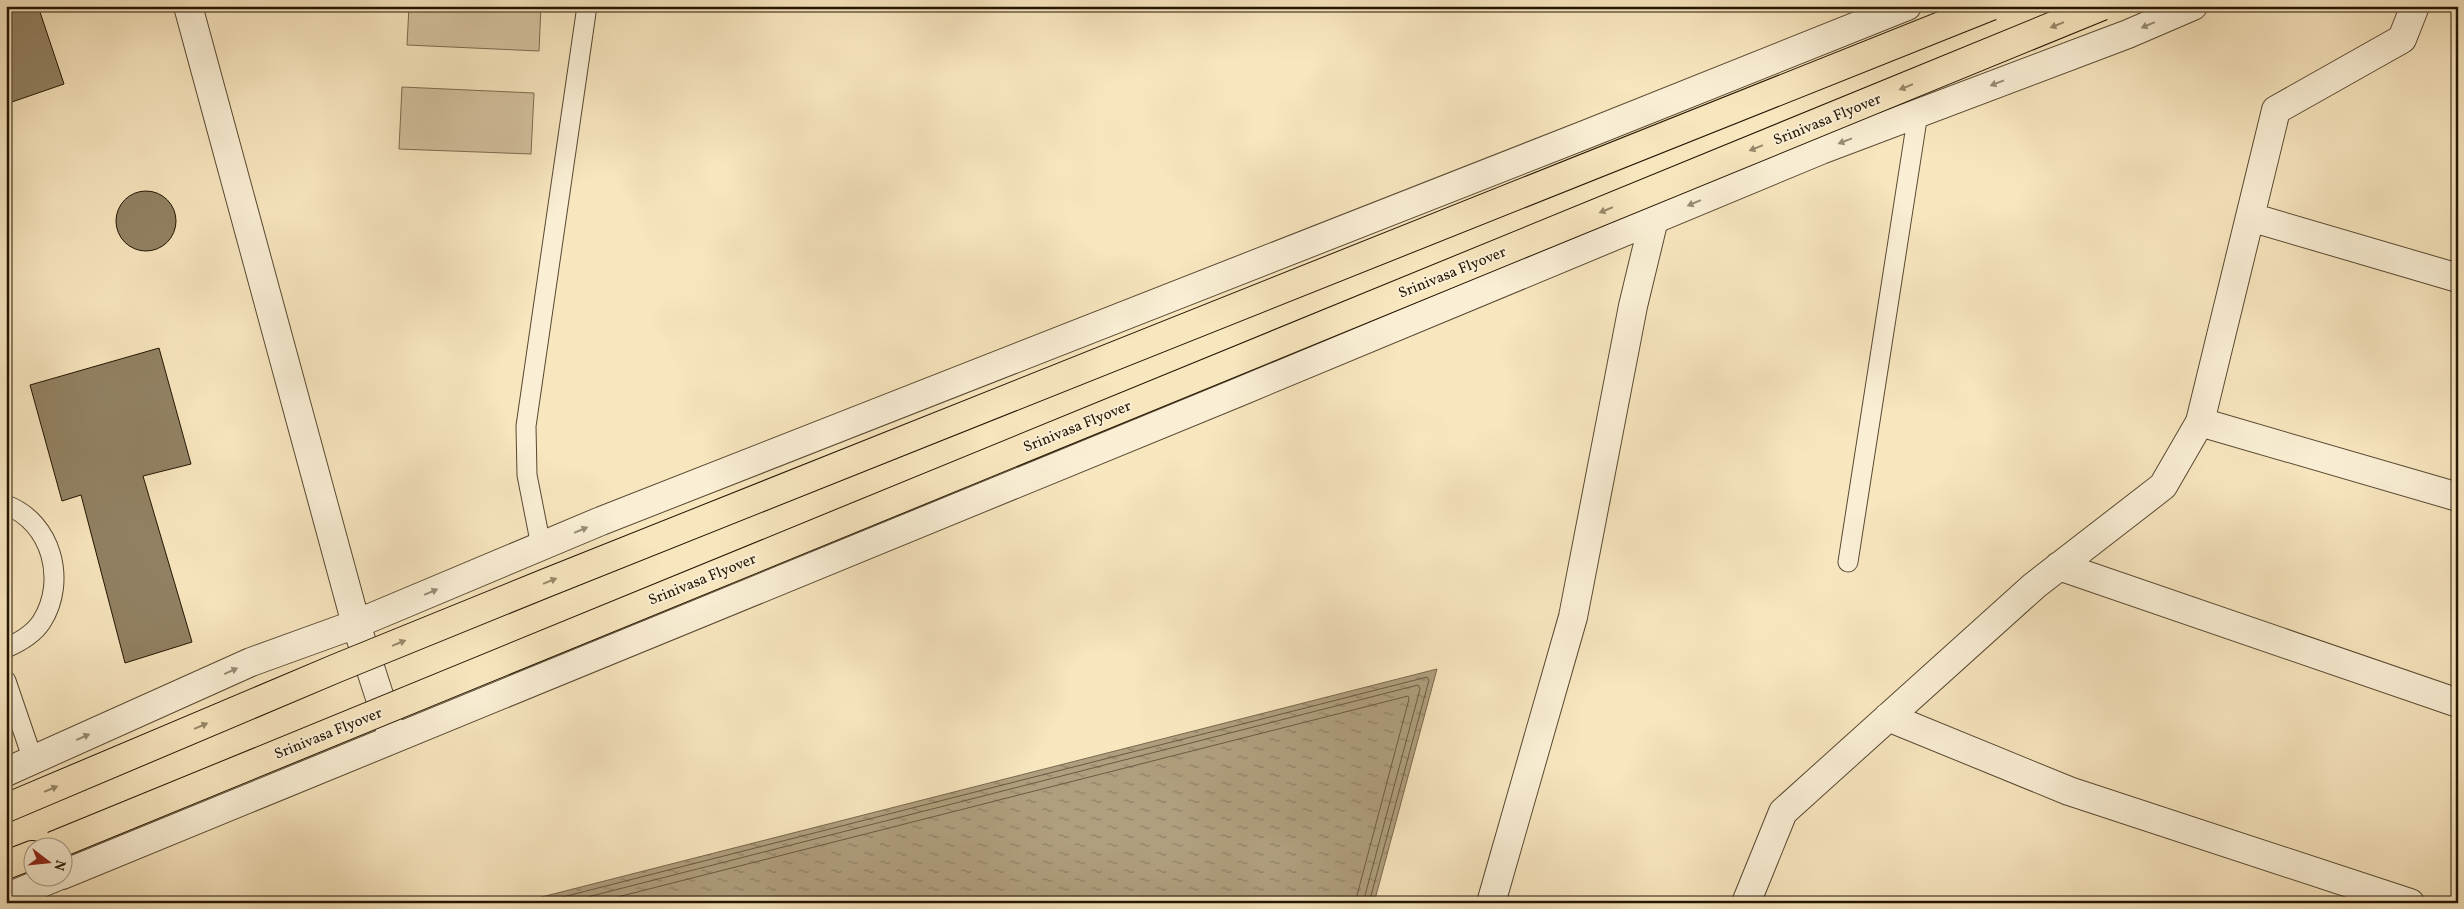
<svg xmlns="http://www.w3.org/2000/svg" width="2464" height="909" font-family="Vollkorn,serif">
	<style>
		.garden { fill: #d4c29f; stroke: #7c6c50 }
		.water { fill: url(#water-ripples); stroke: #78684d }
		.lines { fill: none; stroke-linecap: round; stroke-linejoin: round }
		.shore { stroke: #6a5a40; stroke-width: 1 }
		.building { fill: #928264; stroke: #231502 }
		.service-casing { stroke: #584931; stroke-width: 21 }
		.minor-casing { stroke: #584931; stroke-width: 30 }
		.tertiary-casing { stroke: #584931; stroke-width: 30 }
		.primary-casing { stroke: #231502; stroke-width: 30 }
		.service { stroke: #faefd5; stroke-width: 19 }
		.minor { stroke: #faefd5; stroke-width: 28 }
		.tertiary { stroke: #faefd5; stroke-width: 28 }
		.primary { stroke: #f8e6bf; stroke-width: 28 }
		.primary-bridge-casing { stroke: #231502; stroke-width: 30; stroke-linecap: butt }
		.primary-bridge { stroke: #f8e6bf; stroke-width: 28 }
		.oneway { fill: #98886a }
		.oneway2 { fill: #998d76 }
		.labels { text-anchor: middle; stroke-width: 4; stroke-linejoin: round; paint-order: stroke }
		.street-label { font-size: 15px; fill: #231502; stroke: #faefd5 }
	</style>
	<defs>
		<pattern id="water-ripples" width="26" height="14" patternUnits="userSpaceOnUse" patternTransform="scale(1.25)"><rect width="26" height="14" fill="#b09f7f"/><path d="M2 4q2-2 4 0t4 0M15 11q2-2 4 0t4 0" fill="none" stroke="#8f8066"/></pattern>
	</defs>
	<rect width="100%" height="100%" fill="#f8e6bf"/>
	<filter id="stains"><feTurbulence type="fractalNoise" baseFrequency=".004" numOctaves="4"/><feColorMatrix values="0 0 0 0 .2 0 0 0 0 .09 0 0 0 0 .02 0 0 0 .5 -.17"/></filter>
	<radialGradient id="worn" r=".72"><stop offset=".6" stop-color="#630" stop-opacity="0"/><stop offset="1" stop-color="#630" stop-opacity=".3"/></radialGradient>
	<path class="garden" d="M409,6H541L539,51L407,45Z
		M402,87L534,93L531,154L399,149Z"/>
	<path class="water" d="M1437,669L1374,903H518Z"/>
	<g class="lines">
		<path class="shore" d="M539,903L1427,677L1429,680L1369,903
			M564,903L1418,685L1420,689L1363,903
			M594,903L1408,696L1409,699L1355,903"/>
	</g>
	<path class="building" d="M6,6H38L64,84L6,104Z
		M116 221a30 30 0 1 1 60 0a30 30 0 1 1-60 0Z
		M159,348L191,464L143,476L192,642L125,663L81,495L62,501L30,385Z"/>
	<g class="lines">
		<g class="service-casing">
			<path id="service" d="M6,505C52,522 67,581 42,621C34,634 20,642 6,648
				M541,546L527,475L526,426L587,6
				M1848,562L1918,113
				M6,681L33,760"/>
		</g>
		<g class="minor-casing">
			<path id="minor" d="M2250,217L2458,278
				M2200,422L2458,497
				M2059,566L2458,703
				M1888,717L2069,791L2410,903
				M1491,903L1573,617L1633,306L1654,219
				M1746,903L1783,812L2034,586L2163,486L2200,422L2276,110L2402,39L2415,6"/>
		</g>
		<g class="tertiary-casing">
			<path id="tertiary" d="M188,6L356,624L391,732
				M6,772L251,662L356,624L601,521L1587,134L1907,6
				M62,875L1239,392L1821,150L2128,34L2193,6
				M6,898L58,876"/>
		</g>
		<g class="primary-casing">
			<path id="primary" d="M6,865L32,855"/>
		</g>
		<use href="#service" class="service"/>
		<use href="#minor" class="minor"/>
		<use href="#tertiary" class="tertiary"/>
		<use href="#primary" class="primary"/>
		<g class="primary-bridge-casing">
			<path id="primary-bridge" d="M6,808L337,668L546,583L1991,6
				M53,846L2102,6"/>
		</g>
		<use href="#primary-bridge" class="primary-bridge"/>
	</g>
	<defs><path id="oneway-solid" d="M-6-.8H1V-3.2L6.5 0L1 3.2V.8H-6Z" transform="scale(1.25)"/></defs>
	<g class="oneway">
		<use href="#oneway-solid" transform="translate(2057 25) rotate(158)"/>
		<use href="#oneway-solid" transform="translate(1906 87) rotate(158)"/>
		<use href="#oneway-solid" transform="translate(1756 148) rotate(158)"/>
		<use href="#oneway-solid" transform="translate(1606 210) rotate(158)"/>
		<use href="#oneway-solid" transform="translate(550 581) rotate(-22)"/>
		<use href="#oneway-solid" transform="translate(399 643) rotate(-22)"/>
		<use href="#oneway-solid" transform="translate(201 726) rotate(-23)"/>
		<use href="#oneway-solid" transform="translate(51 789) rotate(-23)"/>
	</g>
	<g class="oneway2">
		<use href="#oneway-solid" transform="translate(2148 25) rotate(157)"/>
		<use href="#oneway-solid" transform="translate(1997 83) rotate(159)"/>
		<use href="#oneway-solid" transform="translate(1845 141) rotate(159)"/>
		<use href="#oneway-solid" transform="translate(1694 203) rotate(157)"/>
		<use href="#oneway-solid" transform="translate(581 530) rotate(-23)"/>
		<use href="#oneway-solid" transform="translate(431 592) rotate(-23)"/>
		<use href="#oneway-solid" transform="translate(231 671) rotate(-24)"/>
		<use href="#oneway-solid" transform="translate(83 737) rotate(-24)"/>
	</g>
	<g class="labels">
		<g class="street-label">
			<text transform="translate(1827 119) rotate(-22)" y="5">Srinivasa Flyover</text>
			<text transform="translate(1452 272) rotate(-22)" y="5">Srinivasa Flyover</text>
			<text transform="translate(1077 426) rotate(-22)" y="5">Srinivasa Flyover</text>
			<text transform="translate(702 579) rotate(-22)" y="5">Srinivasa Flyover</text>
			<text transform="translate(328 733) rotate(-22)" y="5">Srinivasa Flyover</text>
		</g>
	</g>
	<rect width="2464" height="909" fill="none" stroke="#f8e6bf" stroke-width="25"/>
	<rect x="8" y="8" width="2449" height="894" fill="none" stroke="#231502" stroke-width="2.5"/>
	<rect x="12" y="12" width="2439" height="884" fill="none" stroke="#231502"/>
	<g transform="translate(48 862) rotate(106)"><circle r="24" fill="#faefd5" stroke="#a49881"/>
	<path d="M0-4L9 19L0 12L-9 19Z" fill="#8f2418"/>
	<text y="-8" font-size="14" font-weight="bold" text-anchor="middle" fill="#231502">N</text>
	</g>
	<rect width="100%" height="100%" filter="url(#stains)"/>
	<rect width="100%" height="100%" fill="url(#worn)"/>
</svg>
